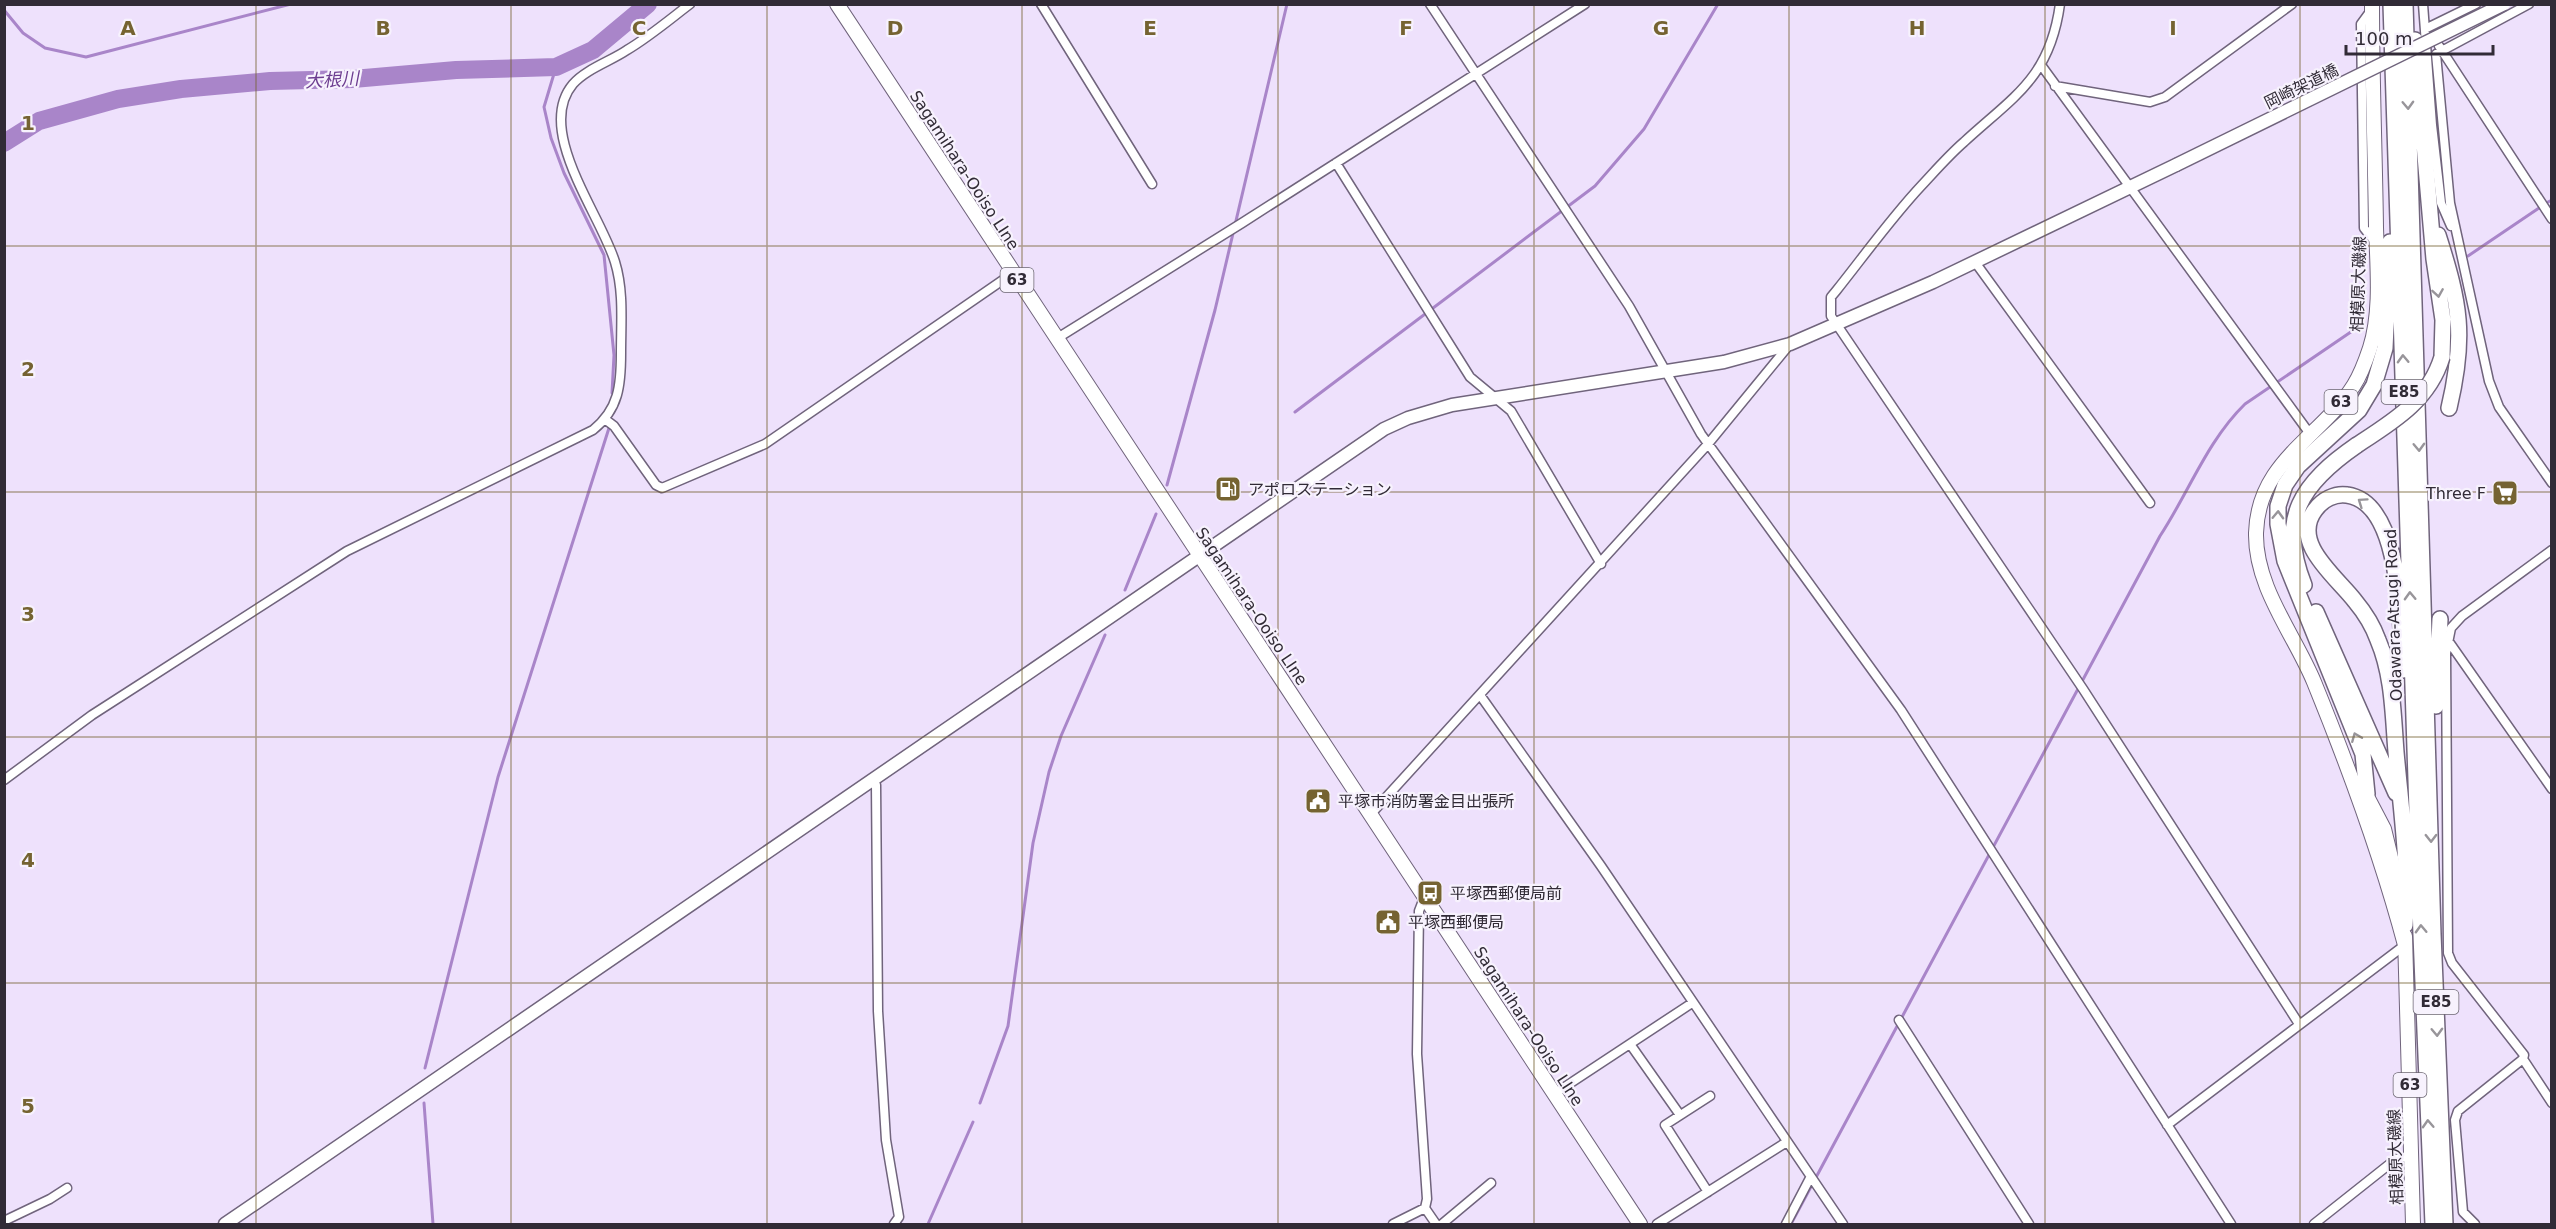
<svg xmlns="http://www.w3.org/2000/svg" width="2556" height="1229" font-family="'DejaVu Sans','Noto Sans JP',sans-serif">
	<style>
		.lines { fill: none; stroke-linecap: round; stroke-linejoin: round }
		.stream { stroke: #a985c9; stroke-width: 3 }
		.river { stroke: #a985c9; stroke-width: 18 }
		.street-casing { stroke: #70647c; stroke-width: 11 }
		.secondary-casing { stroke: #70647c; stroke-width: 15 }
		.primary-casing { stroke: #70647c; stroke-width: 16 }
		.highway-casing { stroke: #70647c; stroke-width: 18 }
		.street { stroke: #fff; stroke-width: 8 }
		.secondary { stroke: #fff; stroke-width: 12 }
		.primary { stroke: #fff; stroke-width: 14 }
		.highway { stroke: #fff; stroke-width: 15 }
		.secondary-bridge-casing { stroke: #70647c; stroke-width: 15; stroke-linecap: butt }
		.highway-bridge-casing { stroke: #70647c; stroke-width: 18; stroke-linecap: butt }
		.secondary-bridge { stroke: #fff; stroke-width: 12 }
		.highway-bridge { stroke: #fff; stroke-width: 15 }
		.oneway { stroke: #98959a }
		.grid { fill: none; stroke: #756331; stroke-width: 1.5; stroke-opacity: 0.55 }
		.labels { text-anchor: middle; stroke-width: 4.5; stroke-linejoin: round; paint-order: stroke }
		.shield { fill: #f7f2fd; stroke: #6c6772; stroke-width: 1.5 }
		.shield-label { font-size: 15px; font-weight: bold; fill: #312b36 }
		.street-label { font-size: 16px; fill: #312b36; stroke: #f7f2fd }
		.poi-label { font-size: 16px; fill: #312b36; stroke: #f7f2fd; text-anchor: start }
		.water-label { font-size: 18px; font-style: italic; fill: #6d3e90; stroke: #f7f2fd }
		.grid-label { font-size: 20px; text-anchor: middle; font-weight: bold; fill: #756331; stroke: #f7f2fd; stroke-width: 4.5; stroke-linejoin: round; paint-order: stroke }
	</style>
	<rect width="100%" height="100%" fill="#eee1fc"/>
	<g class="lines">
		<path class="stream" d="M4,10L23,33L45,48L86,57L291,4
			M556,67L544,107L551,138L564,173L604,255L614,355L612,393
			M2548,202L2552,200
			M2468,256L2539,208
			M1295,412L1595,186L1644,129L1718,4
			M1167,485L1215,310L1287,4
			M1125,590L1156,514
			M425,1068L498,777L609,428
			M424,1103L433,1224
			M980,1103L1008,1026L1033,843L1049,772L1061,736L1105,635
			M928,1224L973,1122
			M1791,1224L2160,536C2189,492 2207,441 2245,404L2364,323"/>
		<path class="river" d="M4,143L39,121L118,99L181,89L270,81L353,79L456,70L556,67L593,50L648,4"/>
		<g class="street-casing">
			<path id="street" d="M1041,4L1152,184
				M1430,4L1629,306L1701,434L1901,710L2231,1224
				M2060,4C2050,78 2014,96 1964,142C1949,155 1936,170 1922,185C1891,218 1864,256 1836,291L1831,297V316L2083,689L2299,1024
				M2423,4L2432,125L2441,203L2451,226
				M2529,4L2436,54L2450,203L2489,381L2499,407L2552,483
				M2372,9L2361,24L2364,228L2376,243
				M2425,29L2476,4
				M2439,46L2552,219
				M2041,65L2310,434
				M2055,86L2150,102L2165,97L2292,4
				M1336,163L1470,377L1511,411L1601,564
				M1975,262L2150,503
				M1056,339L1242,223L1585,4
				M606,420L614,426L656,485L662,488L765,444L1013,273
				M2552,550L2462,616L2451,628L2446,653L2448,953L2452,963L2524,1055L2523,1059L2552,1103
				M2447,639L2552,789
				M1480,695L1601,866L1843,1224
				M872,779L876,785L878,1011L886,1140L899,1217L894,1224
				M4,780L92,715L347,551L593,430C619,409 621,385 621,353C621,323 624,291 615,262C601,215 534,130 573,84C586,69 611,61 627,50C649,37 669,20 690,4
				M1370,815L1708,444L1790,344
				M1424,898L1419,911L1417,1054L1427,1199L1425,1208L1436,1224
				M1899,1020L2029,1224
				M1630,1044L1680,1115
				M1554,1094L1692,1003
				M2167,1125L2405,945
				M1708,1192L1665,1125L1710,1096
				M4,1221L50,1199L67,1188
				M1393,1224L1425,1208
				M1442,1224L1491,1183
				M1657,1224L1785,1143
				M1786,1224L1810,1178
				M2314,1224L2396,1159L2411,1156
				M2475,1224L2463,1212L2455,1120L2458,1111L2523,1059"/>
		</g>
		<g class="secondary-casing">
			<path id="secondary" d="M225,1224L1384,429L1408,418L1452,405L1724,362L1790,344L1933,282L2176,165"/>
		</g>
		<g class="primary-casing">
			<path id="primary" d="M837,4L1640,1224
				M2372,4C2372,79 2375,153 2376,227C2377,265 2382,311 2370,348C2366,360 2361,374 2354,385C2321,438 2258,460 2256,533C2255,587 2294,634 2314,682C2349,768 2381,855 2405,945
				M2361,785L2384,829L2401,899
				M2405,936L2413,1224"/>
		</g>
		<g class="highway-casing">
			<path id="highway" d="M2391,4L2421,935L2433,1224
				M2405,4L2433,934L2445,1224
				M2415,40L2434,259L2443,320L2442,357
				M2438,235C2460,304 2466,336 2449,408
				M2304,585C2277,518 2302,483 2357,445
				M2316,612L2396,793
				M2403,670C2400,626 2403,503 2347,495C2335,493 2322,500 2315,510C2290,543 2337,577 2355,601C2365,613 2373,626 2378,640C2393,675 2393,715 2396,752C2401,809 2410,868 2405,925
				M2436,706L2440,619
				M2367,794L2363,754L2285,561L2278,524V506L2285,485L2298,466L2359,410L2374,385L2385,348L2390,242"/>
		</g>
		<use href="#street" class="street"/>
		<use href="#secondary" class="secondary"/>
		<use href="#primary" class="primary"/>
		<use href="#highway" class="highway"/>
		<g class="secondary-bridge-casing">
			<path id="secondary-bridge" d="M2176,165L2504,4"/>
		</g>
		<g class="highway-bridge-casing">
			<path id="highway-bridge" d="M2357,445C2394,421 2429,400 2442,357"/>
		</g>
		<use href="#secondary-bridge" class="secondary-bridge"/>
		<use href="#highway-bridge" class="highway-bridge"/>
	</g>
	<defs><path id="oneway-chevron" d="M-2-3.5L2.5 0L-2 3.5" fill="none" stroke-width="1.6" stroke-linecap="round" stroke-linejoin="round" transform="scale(1.5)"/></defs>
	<g class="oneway">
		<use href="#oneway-chevron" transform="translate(2408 105) rotate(88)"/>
		<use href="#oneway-chevron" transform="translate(2438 293) rotate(81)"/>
		<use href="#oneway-chevron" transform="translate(2403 359) rotate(-92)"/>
		<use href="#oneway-chevron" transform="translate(2419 447) rotate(88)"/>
		<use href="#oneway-chevron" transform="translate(2362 502) rotate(-145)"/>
		<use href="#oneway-chevron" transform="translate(2278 515) rotate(-88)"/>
		<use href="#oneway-chevron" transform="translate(2410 596) rotate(-92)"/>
		<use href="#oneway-chevron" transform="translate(2356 737) rotate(-112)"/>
		<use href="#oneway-chevron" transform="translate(2431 838) rotate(89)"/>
		<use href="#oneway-chevron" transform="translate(2421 929) rotate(-92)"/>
		<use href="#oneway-chevron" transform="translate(2437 1032) rotate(88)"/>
		<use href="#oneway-chevron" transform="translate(2428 1124) rotate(-93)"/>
	</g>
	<path class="grid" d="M256,4V1224M511,4V1224M767,4V1224M1022,4V1224M1278,4V1224M1534,4V1224M1789,4V1224M2045,4V1224M2300,4V1224M4,246H2552M4,492H2552M4,737H2552M4,983H2552"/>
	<defs>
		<g id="fuel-square" transform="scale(1.35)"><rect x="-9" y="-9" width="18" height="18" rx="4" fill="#756331" stroke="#f7f2fd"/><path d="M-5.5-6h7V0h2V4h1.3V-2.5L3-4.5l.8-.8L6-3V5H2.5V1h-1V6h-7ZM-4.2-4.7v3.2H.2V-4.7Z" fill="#fff"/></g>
		<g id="supermarket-square" transform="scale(1.35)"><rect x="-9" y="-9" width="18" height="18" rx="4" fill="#756331" stroke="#f7f2fd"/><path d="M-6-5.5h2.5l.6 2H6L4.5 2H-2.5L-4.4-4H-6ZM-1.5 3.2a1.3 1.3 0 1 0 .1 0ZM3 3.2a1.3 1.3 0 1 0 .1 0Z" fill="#fff"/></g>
		<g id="civic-square" transform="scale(1.35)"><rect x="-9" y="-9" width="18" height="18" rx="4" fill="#756331" stroke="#f7f2fd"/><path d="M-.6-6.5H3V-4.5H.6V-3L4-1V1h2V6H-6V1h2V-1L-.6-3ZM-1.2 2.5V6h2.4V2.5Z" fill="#fff"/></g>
		<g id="bus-square" transform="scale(1.35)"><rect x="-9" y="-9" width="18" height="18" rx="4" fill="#756331" stroke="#f7f2fd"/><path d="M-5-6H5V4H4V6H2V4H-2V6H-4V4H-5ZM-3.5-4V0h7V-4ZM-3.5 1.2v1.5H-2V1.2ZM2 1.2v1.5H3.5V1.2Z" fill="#fff"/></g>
	</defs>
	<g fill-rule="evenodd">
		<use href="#fuel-square" x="1228" y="489"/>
		<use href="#supermarket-square" x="2505" y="493"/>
		<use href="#civic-square" x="1318" y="801"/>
		<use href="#bus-square" x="1430" y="893"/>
		<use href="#civic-square" x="1388" y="922"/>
	</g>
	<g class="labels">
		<g class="shield">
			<rect x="1000.5" y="268" width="33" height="24" rx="4.5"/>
			<rect x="2381.5" y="380" width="45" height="24" rx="4.5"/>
			<rect x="2324.5" y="390" width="33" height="24" rx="4.5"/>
			<rect x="2413.5" y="990" width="45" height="24" rx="4.5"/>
			<rect x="2393.5" y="1073" width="33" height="24" rx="4.5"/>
		</g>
		<g class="shield-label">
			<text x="1017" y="285">63</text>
			<text x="2404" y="397">E85</text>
			<text x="2341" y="407">63</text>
			<text x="2436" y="1007">E85</text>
			<text x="2410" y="1090">63</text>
		</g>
		<g class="street-label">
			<text transform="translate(2301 86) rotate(-26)" y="6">岡崎架道橋</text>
			<text transform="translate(965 170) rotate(57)" y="6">Sagamihara-Ooiso LIne</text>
			<text transform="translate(2358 284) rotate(-88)" y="6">相模原大磯線</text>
			<text transform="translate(1252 606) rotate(56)" y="6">Sagamihara-Ooiso LIne</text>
			<text transform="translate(2393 615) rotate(-92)" y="6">Odawara-Atsugi Road</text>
			<text transform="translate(1529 1026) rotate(57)" y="6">Sagamihara-Ooiso LIne</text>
			<text transform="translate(2395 1157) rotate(-92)" y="6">相模原大磯線</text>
		</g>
		<g class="poi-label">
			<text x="1248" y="495">アポロステーション</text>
			<text x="2486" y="499" text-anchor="end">Three F</text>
			<text x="1338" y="807">平塚市消防署金目出張所</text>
			<text x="1450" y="899">平塚西郵便局前</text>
			<text x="1408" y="928">平塚西郵便局</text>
		</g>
		<g class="water-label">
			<text transform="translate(332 80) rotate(-3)" y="6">大根川</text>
		</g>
	</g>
	<g class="grid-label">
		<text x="128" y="35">A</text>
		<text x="383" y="35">B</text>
		<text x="639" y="35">C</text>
		<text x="895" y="35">D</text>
		<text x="1150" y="35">E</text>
		<text x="1406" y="35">F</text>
		<text x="1661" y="35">G</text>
		<text x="1917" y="35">H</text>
		<text x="2173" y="35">I</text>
		<text x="28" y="130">1</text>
		<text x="28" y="376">2</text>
		<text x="28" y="621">3</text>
		<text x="28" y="867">4</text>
		<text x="28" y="1113">5</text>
	</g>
	<rect width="2556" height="1229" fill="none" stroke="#312b36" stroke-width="12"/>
	<path d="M2346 45v9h147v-9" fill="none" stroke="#312b36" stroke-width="3"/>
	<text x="2355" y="45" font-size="18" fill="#312b36" stroke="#f7f2fd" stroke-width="4.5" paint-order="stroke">100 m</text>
</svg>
